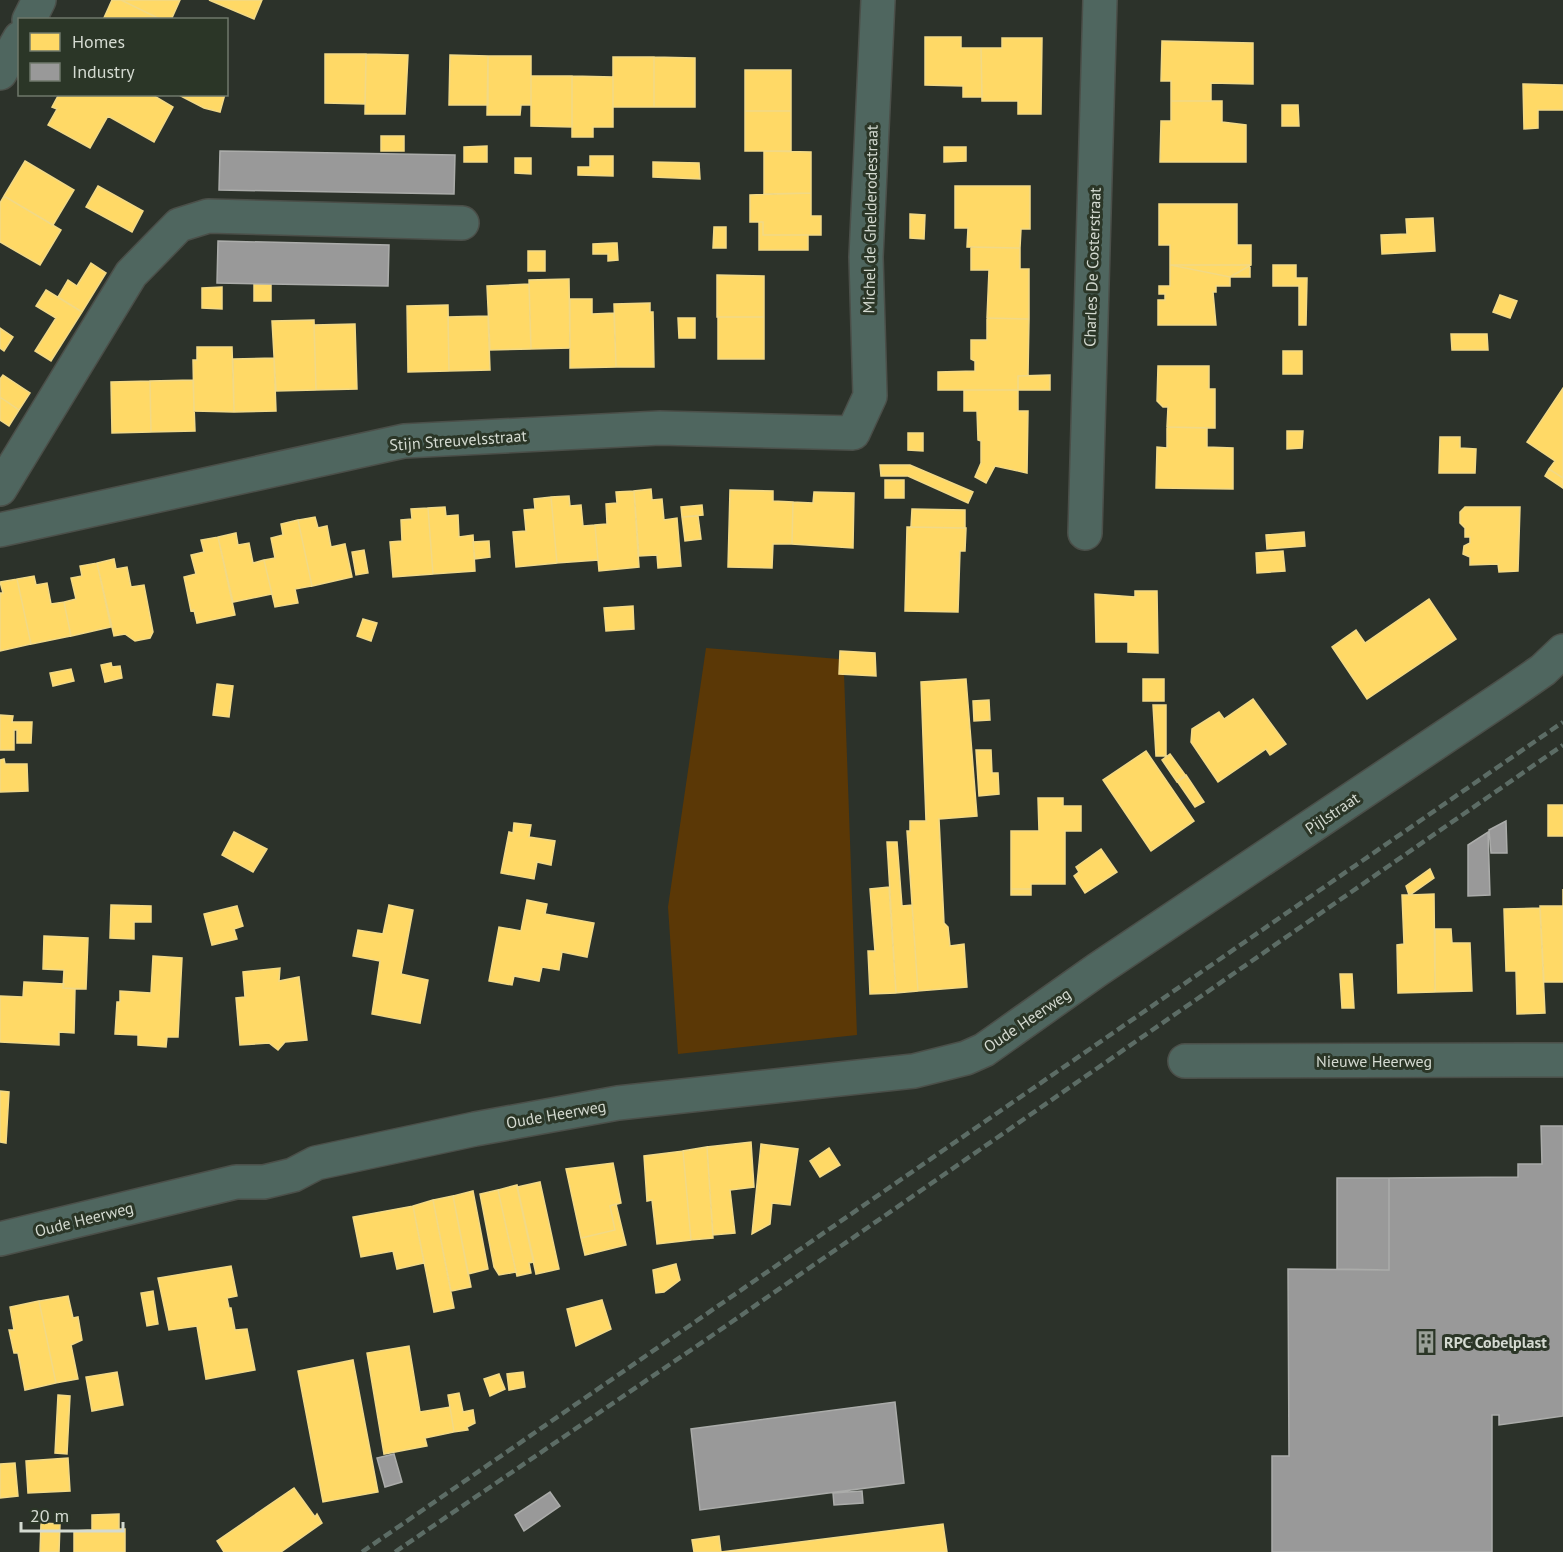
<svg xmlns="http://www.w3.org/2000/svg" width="1563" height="1552" font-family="'PT Sans',sans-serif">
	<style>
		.green { fill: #5b3806 }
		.homes { fill: #ffd966; stroke: #f2d986; stroke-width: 1.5 }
		.industry { fill: #999; stroke: #abacaa; stroke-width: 1.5 }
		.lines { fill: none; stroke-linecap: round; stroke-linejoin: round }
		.minor-casing { stroke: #4b4f49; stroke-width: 36 }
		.minor { stroke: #4f665f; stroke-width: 33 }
		.rail { stroke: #5c6c65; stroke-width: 4.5; stroke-dasharray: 9 4.5; stroke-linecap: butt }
		.labels { text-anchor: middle; stroke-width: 6; stroke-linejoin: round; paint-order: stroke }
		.street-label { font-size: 16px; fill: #d4dad1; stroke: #2b3627 }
		.poi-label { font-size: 16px; font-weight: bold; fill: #d4dad1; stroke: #2b3627; text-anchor: start }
	</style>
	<rect width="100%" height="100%" fill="#2c322a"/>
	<path class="green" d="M706,648L839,659V673L844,674L857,1035L678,1054L668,907Z"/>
	<path class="homes" d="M112,0H121L162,20H103Z
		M121,0H180L171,20H162Z
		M209,0H262L254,19Z
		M925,37H961V48H981L982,97H963V86L925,85Z
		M1002,38H1042L1041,114H1018V101H982L981,48H1002Z
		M1162,41L1253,43V84L1211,83V101H1171V81H1161Z
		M325,54H366L365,104L325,103Z
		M366,54L408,55L405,114H365Z
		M450,55L488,56V105H449Z
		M488,56H531V105H521L520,115H487Z
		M613,57H654V107H613Z
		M654,57L695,58V107H654Z
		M745,70H791V111H745Z
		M531,76H572V127L531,126Z
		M572,76L613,77V127H593V137H572Z
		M1523,84L1563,85V110H1538V128L1524,129Z
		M59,94H151L173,107L154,142L108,116L90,148L48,125L57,109L52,107Z
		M177,94H225L220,112L204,108Z
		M1171,101H1222V122L1246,125V162H1160L1161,121H1171Z
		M1282,105H1298L1299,126H1282Z
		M745,111H791V151H745Z
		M381,136H404V151H381Z
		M487,146V162H464V147Z
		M944,147H966V161L944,162Z
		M764,151L811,152V193L764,194Z
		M590,156H613V176L578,175V167H590Z
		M515,158H531V174L515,173Z
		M25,161L74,190L53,225L4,196Z
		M653,162L699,163L700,179L653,177Z
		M98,186L143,211L132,232L86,207Z
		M955,186H1030V229H1021L1020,248L967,247L968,228H955Z
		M811,193V216H821V235H763V222H750V195Z
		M4,196L61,230L40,265L0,242V203Z
		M1159,204H1237V245H1251V265L1230,277L1170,265V245H1159Z
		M910,214L925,215L924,239L910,238Z
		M1433,218L1435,251L1382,254L1381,235L1407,234L1406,219Z
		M759,222H763V235H808V250H759Z
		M714,227H726V248H713Z
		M613,243H617L618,260L608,261V254H593V244Z
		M971,247L1020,248V269H1029V319L987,318L989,270H971Z
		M528,251H545V271H528Z
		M91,263L106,273L82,312L58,297L68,280L77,286Z
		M1170,265H1250V277H1230V286H1216V292H1213L1216,325H1158V300H1165V294H1159V286H1170Z
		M1273,265H1296V278H1307L1306,325H1299V286H1273Z
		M717,275L764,276V317H717Z
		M569,279L570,348L531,349L529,280Z
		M254,284H271V301H254Z
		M529,284L531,349L490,350L487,286Z
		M222,287V309L202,308V288Z
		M46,290L82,312L51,361L35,351L56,318L36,306Z
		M1500,295L1517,301L1510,318L1493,312Z
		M570,299H592V314L614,313L616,367L570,368Z
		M650,303V312H653L654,367H616L614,304Z
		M448,305L449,371L408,372L407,306Z
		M488,316L490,370L449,371L448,317Z
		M718,317H764V359H718Z
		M678,318H695V338H679Z
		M987,318L1029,319L1028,376H1018V390H938V372L975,371V361L971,359V340H987Z
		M314,320L316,390L276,391L272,321Z
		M355,324L357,389L316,390L314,325Z
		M0,328L13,337L4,351L0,348Z
		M1451,334H1487L1488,350H1452Z
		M197,347H232L234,412L194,411L193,360H197Z
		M1283,351H1302V374H1283Z
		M274,358L276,411L234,412L233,359Z
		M1158,366H1209V389H1215V428L1167,427L1168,407H1163L1157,401Z
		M3,375L30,393L19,410L0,397V379Z
		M1050,375V390H1018V376Z
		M193,380L195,431L151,432L150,381Z
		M150,381L151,432L112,433L111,382Z
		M1563,388V478L1549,469L1555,461L1527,442Z
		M964,390H1018V411H1028L1027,473L995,466L986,483L975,477L981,463V441L978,440L977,411H964Z
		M0,397L19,410L9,426L0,420Z
		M1167,427L1207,428V447L1233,448V489L1156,488L1157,447L1167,448Z
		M1287,431H1303L1302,448L1287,449Z
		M908,433H923V451L908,450Z
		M1440,437H1460V448L1476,449L1475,473H1439Z
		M880,465H910L973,492L968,503L908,476H881Z
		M1549,469L1563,478V488L1545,476Z
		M885,480H904V498H885Z
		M651,489L652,500L662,499L664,520L677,518L681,566L658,568L657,555L639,556L634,491Z
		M730,490L773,491V501L793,502L792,544H773L772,568L728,567Z
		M634,491L639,567L599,571L595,525L607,524L606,504L617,503L616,492Z
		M814,492L854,493L853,548L792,544L793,502L813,503Z
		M569,496L570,506L581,505L583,526L595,525L598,560L557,563L551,497Z
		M551,497L557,563L516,567L513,532L526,531L524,510L535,509L534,499Z
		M702,505L703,515L682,517L681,507Z
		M445,507L446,516L458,515L459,537L473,535L475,571L433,574L428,508Z
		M1465,507H1520L1518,571L1499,572L1498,564L1470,565V557L1463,554L1464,546L1470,543V537H1465V528L1460,523V512Z
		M428,508L433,574L393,577L390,542L402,541L401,520L412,519L411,509Z
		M912,509L965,510V528L911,527Z
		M698,516L701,539L685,541L682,517Z
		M315,517L318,528L327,526L331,547L345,544L352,577L312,586L298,520Z
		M298,520L312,586L295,589L298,603L275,607L264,560L275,558L271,538L283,535L281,524Z
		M907,527L966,528L965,551H960L958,612L905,611Z
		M1304,532L1305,546L1267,549L1266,535Z
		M236,533L238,545L249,543L253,563L264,560L272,594L233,602L218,537Z
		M218,537L235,615L197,623L194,610L191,611L184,577L196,574L191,555L204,552L201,540Z
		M489,541L490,557L475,559L473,542Z
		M364,550L368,573L356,575L352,552Z
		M1283,551L1285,571L1257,573L1256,553Z
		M114,559L116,569L127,567L131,587L144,585L153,632L150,638L135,641L125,634L114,636L97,563Z
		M97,563L111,627L71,636L64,602L76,599L71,578L82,576L80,566Z
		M34,576L36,585L47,583L51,604L64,602L71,636L31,644L17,579Z
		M17,579L31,644L0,651V593H3L0,582Z
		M1135,591H1157L1158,653L1128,652V642H1096L1095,594L1135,597Z
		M1429,599L1456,639L1367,699L1332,647L1356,630L1365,643Z
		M633,606L634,629L606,631L604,608Z
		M363,619L377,623L371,641L357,636Z
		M840,651L875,653L876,676L839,674Z
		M111,663L112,667L120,666L122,678L105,682L101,665Z
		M71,669L74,681L53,686L50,673Z
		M966,679L977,816L939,819L944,923L948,927L950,946L964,944L967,987L918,991L907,831H910V821H926L921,682Z
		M1143,679H1164V701H1143Z
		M217,684L233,686L229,717L213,715Z
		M1253,699L1286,744L1270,755L1266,749L1218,782L1191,742L1192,729L1219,712L1224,719Z
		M989,700L990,720L974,721L973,701Z
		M1153,705H1166V756H1156Z
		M0,715L13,716L12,722H32L31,743H17V730H14V750H0Z
		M976,750H991L992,773H998L999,794L979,796Z
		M1146,751L1194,821L1151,851L1103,780Z
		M1170,754L1186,776L1177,782L1162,760Z
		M4,759L5,764H27L28,791L0,792V760Z
		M1186,775L1204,802L1195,807L1177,781Z
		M1038,798H1063V806H1081V831H1065V884H1031V889H1011V831H1039Z
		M1548,805H1563V836H1548Z
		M514,823L531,825L529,837L555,841L551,865L537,862L534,879L501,873L509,832L513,833Z
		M234,832L267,849L253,872L222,855Z
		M887,842H897L902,906L912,905L918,991L896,993Z
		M1101,849L1117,872L1085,893L1074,876L1079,872L1076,867Z
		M1430,869L1434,878L1410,895L1434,894L1435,992L1398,993L1397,945L1404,944L1402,895H1409L1406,886Z
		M889,887L896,993L870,994L868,951H875L870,889Z
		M1011,889H1031V895H1011Z
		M1563,889V982H1544L1540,906H1563Z
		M527,900L547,904L545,914L594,923L587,957L562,952L559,970L542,967L539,981L514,976L512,985L489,981L499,927L521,931Z
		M111,905L151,906V922H134V939L110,938Z
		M389,905L413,910L401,974L428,980L420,1023L372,1014L380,961L353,956L358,930L383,934Z
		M237,906L243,926L234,929L237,939L212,945L204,914Z
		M1540,908L1545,1013L1517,1014L1516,971H1506L1504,909Z
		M1435,929H1451L1452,943H1470L1472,991L1435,992Z
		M44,936L88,938L86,989L63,988L64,970L43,969Z
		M153,956L182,958L178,1037H167L166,1047L138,1045V1035L115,1034L117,1002H120V991L151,993Z
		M280,968L279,981L299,977L307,1040L285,1042L278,1050L269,1043L240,1045L236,998L245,997L243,972Z
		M1340,974H1352L1354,1008H1342Z
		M24,982L64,984L63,988L75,989L74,1033L59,1032V1045L0,1042V996L23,997Z
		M0,1091L9,1092L6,1143L0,1142Z
		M751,1142L754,1187L730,1190L735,1233L713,1235L707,1147Z
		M761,1144L798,1149L790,1205L772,1203L770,1224L752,1234Z
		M707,1147L713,1238L691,1240L683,1151Z
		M829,1148L840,1165L820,1177L810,1161Z
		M683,1151L691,1240L657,1244L652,1200L647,1201L644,1156Z
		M613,1163L621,1203L610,1206L615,1230L581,1238L566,1169Z
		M540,1182L559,1269L536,1274L517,1187Z
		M517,1185L534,1262L529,1263L531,1273L517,1276L498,1190Z
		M498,1190L516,1272L499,1275L494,1267L480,1194Z
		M473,1191L488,1269L468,1274L453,1196Z
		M453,1196L471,1287L451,1291L433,1200Z
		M433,1200L454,1308L434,1312L413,1206Z
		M616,1204L626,1245L585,1255L581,1238L615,1230L610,1206Z
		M413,1206L424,1263L397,1269L393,1251L361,1257L353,1217Z
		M676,1264L680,1280L664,1292L656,1293L653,1270Z
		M231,1266L237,1296L227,1298L229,1308H231L235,1330L247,1329L255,1370L206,1379L197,1326L169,1330L158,1278Z
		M153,1291L158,1324L147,1326L141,1293Z
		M68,1296L73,1318L78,1317L82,1340L71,1345L78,1379L56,1383L39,1301Z
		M602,1300L611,1329L576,1346L567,1309Z
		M39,1301L56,1383L25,1390L18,1353H14L9,1330H14L10,1307Z
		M409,1346L420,1412L450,1407L454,1432L425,1438L427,1446L384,1454L367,1353Z
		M353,1360L378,1492L323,1502L298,1371Z
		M117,1372L123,1405L92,1411L86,1377Z
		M523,1372L525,1387L509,1390L507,1374Z
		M499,1374L505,1389L490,1396L484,1379Z
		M459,1393L463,1412L473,1410L475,1423L467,1427L468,1430L454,1432L448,1395Z
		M58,1395L70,1396L67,1454L55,1453Z
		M68,1458L70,1491L28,1493L26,1461Z
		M15,1463L18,1496L0,1498V1464Z
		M294,1488L315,1517L317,1514L322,1523L281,1552H224L217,1541Z
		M119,1514V1529H125V1552H74V1531L92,1530V1515Z
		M41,1523L60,1524L59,1552H40Z
		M943,1524L947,1552H719H721Z
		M719,1536L721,1552H694L692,1540Z"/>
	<path class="industry" d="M220,151L455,155L454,194L219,190Z
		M218,241L389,245L388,286L217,283Z
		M1506,821L1507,853H1491L1489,830Z
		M1488,832L1490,895L1468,896V845Z
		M1541,1126H1563V1416L1499,1425V1415H1492V1552H1272V1456H1289L1288,1269L1389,1270V1178L1518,1177V1164H1542Z
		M1337,1178H1389V1270L1337,1269Z
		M895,1402L904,1483L700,1510L691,1429Z
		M394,1454L402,1482L385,1487L377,1458Z
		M862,1491L863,1503L834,1505L833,1493Z
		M550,1492L560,1506L524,1531L515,1515Z"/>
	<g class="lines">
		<g class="minor-casing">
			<path id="minor" d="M29,20L39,0
				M0,73L20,38
				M0,489L131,274L179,225L208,216L462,223
				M0,530L404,441L660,428L853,433L870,396L866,257L878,0
				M1085,533L1100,0
				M1185,1061L1563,1060
				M0,1239L236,1182H264L293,1175L316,1163L475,1129L618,1103L914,1071L966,1058L984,1050L1097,970L1510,693L1543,670L1563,651"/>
		</g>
		<use href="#minor" class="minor"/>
		<path class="rail" d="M362,1552L1563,722
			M395,1552L707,1339L1563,745"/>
	</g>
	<defs>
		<g id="building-bare" transform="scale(1.8)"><path d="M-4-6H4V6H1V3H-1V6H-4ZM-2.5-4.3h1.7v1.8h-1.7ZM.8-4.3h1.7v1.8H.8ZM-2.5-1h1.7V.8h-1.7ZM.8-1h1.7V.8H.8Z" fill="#999f97" stroke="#2b3627" stroke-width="2.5" paint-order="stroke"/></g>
	</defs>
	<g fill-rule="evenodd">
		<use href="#building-bare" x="1426" y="1342"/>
	</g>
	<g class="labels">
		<g class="street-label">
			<text transform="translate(870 219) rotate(-89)" y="6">Michel de Ghelderodestraat</text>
			<text transform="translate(1092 267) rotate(-88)" y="6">Charles De Costerstraat</text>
			<text transform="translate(458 440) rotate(-4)" y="6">Stijn Streuvelsstraat</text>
			<text transform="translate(1332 813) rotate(-34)" y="6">Pijlstraat</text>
			<text transform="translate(1027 1020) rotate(-34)" y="6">Oude Heerweg</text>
			<text x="1374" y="1067">Nieuwe Heerweg</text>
			<text transform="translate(556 1114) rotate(-10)" y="6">Oude Heerweg</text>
			<text transform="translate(84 1219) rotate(-14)" y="6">Oude Heerweg</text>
		</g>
		<g class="poi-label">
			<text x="1444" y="1348">RPC Cobelplast</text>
		</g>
	</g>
	<rect x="18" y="18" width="210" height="78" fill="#2b3627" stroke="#6f786b" stroke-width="1.5"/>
	<rect x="30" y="33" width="30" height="18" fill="#ffd966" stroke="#6f786b" stroke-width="1.5"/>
	<text x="72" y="48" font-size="18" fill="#d4dad1">Homes</text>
	<rect x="30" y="63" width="30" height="18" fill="#999999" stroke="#6f786b" stroke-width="1.5"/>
	<text x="72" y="78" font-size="18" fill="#d4dad1">Industry</text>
	<path d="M21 1522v9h102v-9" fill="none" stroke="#d4dad1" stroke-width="3"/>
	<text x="30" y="1522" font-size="18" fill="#d4dad1" stroke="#2b3627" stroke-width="4.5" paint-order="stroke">20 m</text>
</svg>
